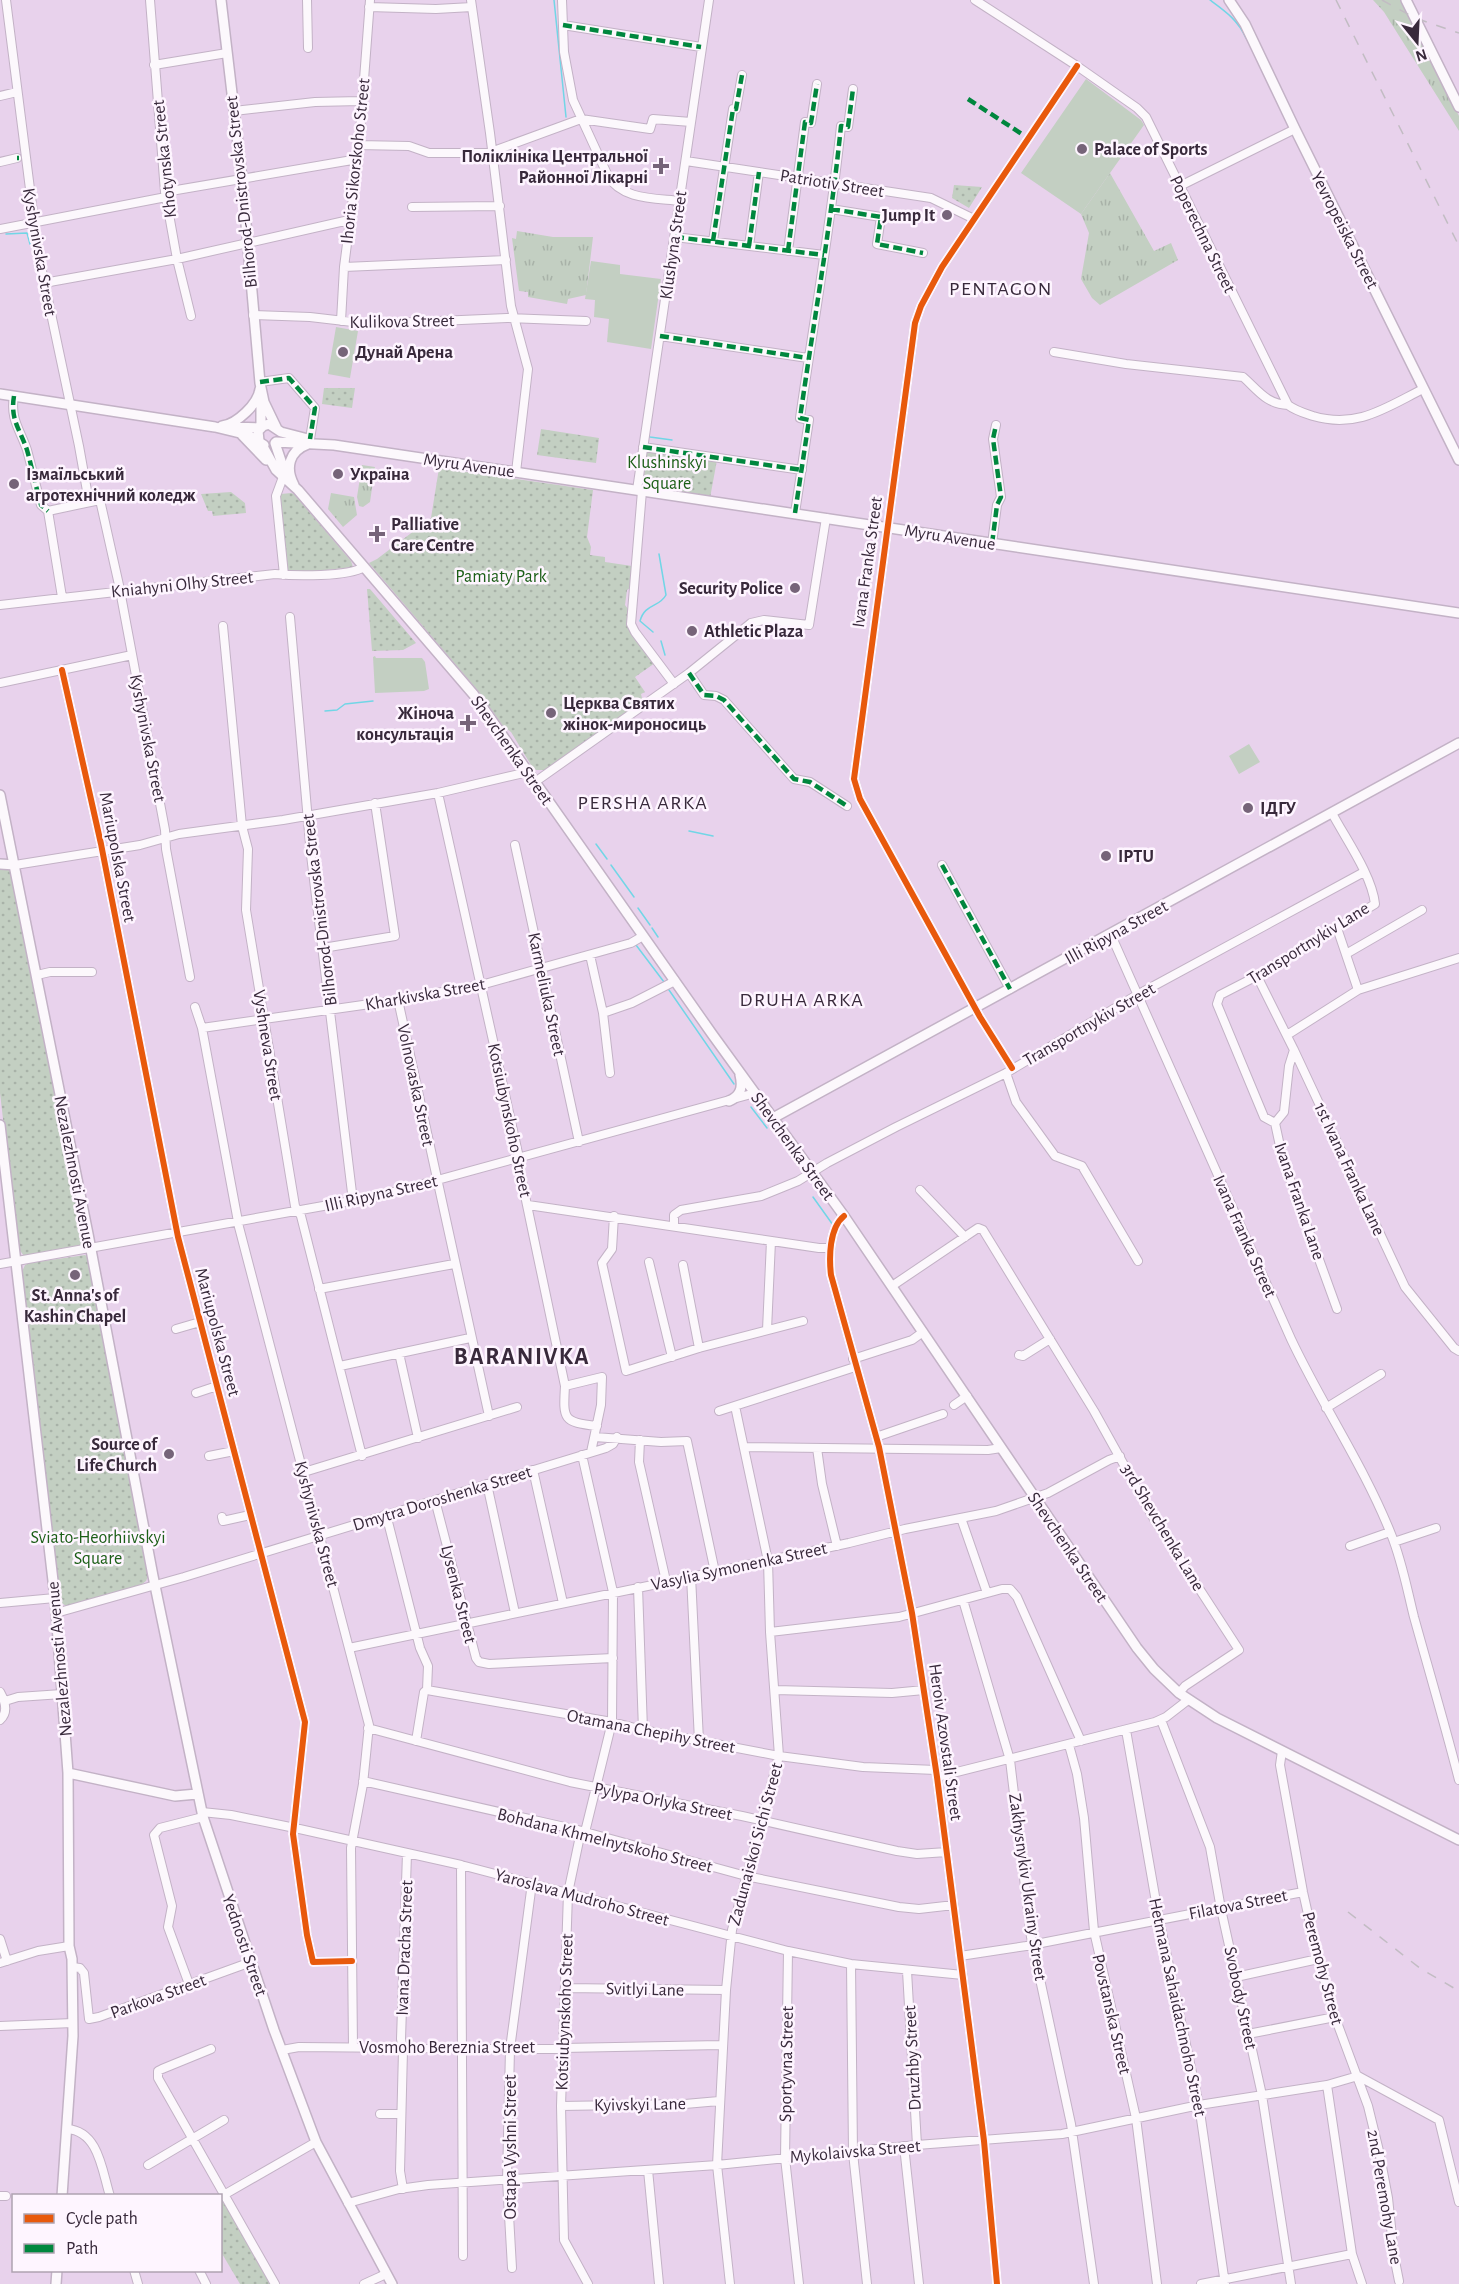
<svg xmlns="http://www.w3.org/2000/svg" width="1459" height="2284" font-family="'Alegreya Sans',sans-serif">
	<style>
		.grass { fill: url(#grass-tufts) }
		.park { fill: url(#park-dots) }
		.pitch { fill: #c3cfc2 }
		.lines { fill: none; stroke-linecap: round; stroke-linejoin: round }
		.stream { stroke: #71d6e6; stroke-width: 1.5 }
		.minor-casing { stroke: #c3b2c6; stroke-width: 10 }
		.major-casing { stroke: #c3b2c6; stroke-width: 12 }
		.minor { stroke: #fcf8fc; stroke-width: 8 }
		.major { stroke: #fcf8fc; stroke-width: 9 }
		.rail { stroke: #c2bcc3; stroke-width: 1.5; stroke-dasharray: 10 10; stroke-linecap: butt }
		.quiet { stroke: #00873e; stroke-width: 4.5; stroke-dasharray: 9 4.5; stroke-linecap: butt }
		.cycleway-casing { stroke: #fef5ff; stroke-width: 10 }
		.cycleway { stroke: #e8590c; stroke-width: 6 }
		.poi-dot { fill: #766479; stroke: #fef5ff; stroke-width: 2 }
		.labels { text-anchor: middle; stroke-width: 5; stroke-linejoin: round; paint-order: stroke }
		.poi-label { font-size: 18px; font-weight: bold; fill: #38293b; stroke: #fef5ff; text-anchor: start }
		.street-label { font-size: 18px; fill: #38293b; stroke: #fef5ff }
		.park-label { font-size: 18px; fill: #1b5e17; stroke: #fef5ff }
		.neighbourhood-label { font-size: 20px; letter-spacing: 1.5px; fill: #38293b; stroke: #fef5ff }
		.district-label { font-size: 24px; font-weight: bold; letter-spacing: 1.5px; fill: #38293b; stroke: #fef5ff }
	</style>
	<defs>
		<pattern id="grass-tufts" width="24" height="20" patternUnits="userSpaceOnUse" patternTransform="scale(1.5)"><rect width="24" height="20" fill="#c3cfc2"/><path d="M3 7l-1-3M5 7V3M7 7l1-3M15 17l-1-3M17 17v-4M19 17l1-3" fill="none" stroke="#a8b2a8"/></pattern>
		<pattern id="park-dots" width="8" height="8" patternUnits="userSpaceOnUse" patternTransform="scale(1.5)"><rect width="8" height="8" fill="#c3cfc2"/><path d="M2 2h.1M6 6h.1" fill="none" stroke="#a8b2a8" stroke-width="1.8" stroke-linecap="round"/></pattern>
	</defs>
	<rect width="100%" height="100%" fill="#e8d2ec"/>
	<path class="grass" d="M1373,0H1401L1459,116V131L1384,12Z
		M1110,173L1154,251L1171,243L1178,260L1100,305L1092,298L1081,279L1089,233L1081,214Z
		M517,231L553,237H593L586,295L568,299L567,304L528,297V292L519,291L512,238L516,239Z
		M362,465L375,467L370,502L363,507L359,506L357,497Z
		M331,493L354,497L357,515L343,527L328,509Z"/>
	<path class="park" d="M954,185L982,187L969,208L952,198Z
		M324,388H355L352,408L322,404Z
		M541,429L599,438L596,463L537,455Z
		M646,451L717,460L710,498L643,487Z
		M439,468L593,490L587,537L591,547L590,555L605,557V562L632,566L630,588L627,590L625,605L628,609V625L655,663L635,677L645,692L641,694L643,703L548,770H536L531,765L511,732L503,726L479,692L369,563L377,559L431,518Z
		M231,492L245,503L246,513L213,516L212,511H208L201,494Z
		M291,493L294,494L351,561L353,567L291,574L287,570L279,496L281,494Z
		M367,589H370L416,643L403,650L372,651Z
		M6,867L11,869L85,1244L24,1256L18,1248L0,1093V868Z
		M85,1255L88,1257L150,1572L146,1581L141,1585L66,1606L59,1601L21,1274L25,1265L30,1263Z
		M220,2201L225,2202L273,2284H240L221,2252Z"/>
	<path class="pitch" d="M1086,79L1141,120L1144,125L1081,214L1021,173Z
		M591,261L620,265V274L661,279L651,349L607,342L609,319L594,317L595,300L585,299Z
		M336,327L358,331L350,378L328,374Z
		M375,656L376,658H422L425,662L429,689L424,691L375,693L373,657Z
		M1249,744L1260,762L1239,774L1229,756Z"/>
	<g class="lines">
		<path class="stream" d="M554,0L566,117
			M1210,0C1225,11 1238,20 1246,38
			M6,234L27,233L30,244
			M648,435L650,437L672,440
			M653,632L640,621C645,603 659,608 666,595L659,554
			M661,641L665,655
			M325,711L337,710L345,704L373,701
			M689,831L713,836
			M596,844L607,859
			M611,865L634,897
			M638,908L650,925
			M652,928L658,937
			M636,945L664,982
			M669,990L734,1084
			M751,1107L767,1128
			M813,1197L833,1225"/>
		<g class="minor-casing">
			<path id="minor" d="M6,0L38,252L79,446L89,502
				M150,0L165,192L177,259L191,316
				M307,0L308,48
				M471,0L490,133L511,306L528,369L516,472
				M562,0L564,52L573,100L608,176C622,200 655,198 680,201
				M975,0L1077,66L1137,108L1146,117L1288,405C1296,411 1304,413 1313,416C1357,429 1385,408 1423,389
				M369,7L436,9L472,7
				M563,25L701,47
				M154,65L227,53
				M0,96L17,92
				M234,111L315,102L361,101
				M358,145L409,146L429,153H488L581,119L650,129L653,119L691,122
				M686,161L931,198L974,219
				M0,162L17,158
				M1180,186L1295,129
				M165,192L358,159
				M412,207L500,206
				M831,209L881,217L877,244L923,253
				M0,229L166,197
				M675,237L824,255
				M713,241L733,109H736L742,75
				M749,246L759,172
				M788,251L805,122L811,123L817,84
				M344,267L506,260
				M44,283L177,259L349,220
				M253,315L310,317L370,324L507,318L586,321
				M341,321L344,267L358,159L370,0
				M660,336L808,358
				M1054,352L1126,364L1243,377C1258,390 1266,404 1288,405
				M260,382L289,378L315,408L310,439
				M14,396C10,420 20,429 27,450C32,468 36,487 41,505L48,511L62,597
				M643,447L802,470
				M283,477L276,496L284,575
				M637,490L709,0
				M642,491L631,624L635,632L674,684
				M48,511L100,500L119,585L165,830L166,849L190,977
				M795,513L809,420L800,418C814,320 831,224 841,126L848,127L853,89
				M992,544L997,505L1001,497L993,439L996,425
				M0,605L275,574C295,576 348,577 364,567
				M290,617L311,855L353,1201
				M223,626L242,826L248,849L246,910L295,1206L301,1216L362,1456
				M62,670L101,844L178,1237L305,1722L293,1834L307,1935L313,1962L352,1961
				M689,673L704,695L716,696L724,700L794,779L810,782L847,806
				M0,683L132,655
				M535,782L689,673L751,623L764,620L809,625L826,518
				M438,793L518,1153L519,1167L565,1386C563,1420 563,1422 597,1426
				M515,845L579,1142
				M15,865L140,845L179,834L283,820L438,793L528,772
				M942,865L1010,989
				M1337,928L1358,990
				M1111,935L1291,1339C1322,1405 1364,1466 1391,1534C1402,1561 1407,1589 1414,1617C1429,1671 1445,1725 1459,1780
				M323,948L395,936L375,803
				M1346,954L1422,910
				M590,955L603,1013L610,1073
				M37,975L50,972H92
				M1257,976L1294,1050L1405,1287L1454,1348L1459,1351
				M398,1000L489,1416
				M195,1007L202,1028L239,1227L369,1725L363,1784L351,1848L353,2047
				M603,1013L632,1003L675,981
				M202,1028L398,1000L481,985L631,943L643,936
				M1287,1035L1358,990L1459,958
				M1012,1068L980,1017L860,799L854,779L915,323L921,306L942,267L1077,66
				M1006,1073L1016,1102L1055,1156L1082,1166L1138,1261
				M1275,1123L1264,1117L1217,1004L1220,995L1257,976L1375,904C1372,875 1345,838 1332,813
				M1275,1123L1283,1160L1337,1309
				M1275,1123L1284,1112L1289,1066L1294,1050
				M920,1190L965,1237
				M528,1205L819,1248H831
				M614,1216L612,1249L602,1263L626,1371L699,1348L803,1321
				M844,1216C829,1228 829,1258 831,1275L879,1447L912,1613L937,1777L984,2141L997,2284
				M674,1226V1215L681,1210L761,1196L798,1181L827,1163L896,1127L1006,1073L1137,995L1364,872
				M649,1262L672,1357
				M0,1264L379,1196L755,1093
				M683,1265L699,1348
				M892,1286L978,1228L983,1230L1094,1411L1154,1519L1239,1650L1185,1686L1179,1693
				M319,1289L454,1264
				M176,1329L200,1322
				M767,1330L771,1241
				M399,1353L418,1438
				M1019,1355L1023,1356L1050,1339
				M853,1359L912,1340L923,1332
				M340,1366L470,1338
				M565,1386L602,1377L601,1405L591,1452
				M196,1393L217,1386
				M954,1405L967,1396
				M1326,1408L1381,1374
				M719,1411L855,1367
				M595,1437L661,1442L687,1441L715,1572
				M876,1437L943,1414
				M640,1440L639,1462L666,1581
				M744,1447L988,1450L1001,1448
				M817,1448L822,1484L837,1546
				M582,1455L613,1592L612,1722L586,1828L580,1836L568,1893L561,2106L564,2240L588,2284
				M209,1456L234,1451
				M533,1470L563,1603
				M304,1472L517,1407
				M487,1484L515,1613
				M435,1500L476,1658L479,1662L489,1664L613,1658
				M386,1514L420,1648L428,1666L427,1690L424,1692L416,1741
				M222,1517L223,1521L250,1515
				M961,1518L987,1593
				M1394,1542L1436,1528
				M1350,1546L1390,1532
				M691,1576L699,1741
				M638,1587L643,1730
				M963,1600L1010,1760L1031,1937L1071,2124L1094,2284
				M0,1603L55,1598
				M56,1613L184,1577L606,1448L613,1444L617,1437
				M770,1632L899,1617L1002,1589H1010L1017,1597L1081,1741
				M349,1648L715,1572L849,1543L905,1529L996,1511L1048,1493L1109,1460L1120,1456
				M427,1690L612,1722L643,1730L779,1756L863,1767L936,1770
				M775,1690L892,1693L924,1690
				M0,1692C5,1701 9,1712 0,1720
				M5,1701L18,1697L62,1694
				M1161,1720L1210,1847L1221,1909L1262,2095L1291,2284
				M368,1728L570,1782L742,1816L897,1851L917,1854L947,1852
				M1126,1730L1159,1919L1199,2105L1225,2284
				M1069,1745L1077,1774L1084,1818L1094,1931L1136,2118L1157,2284
				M1282,1751L1280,1765L1303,1892L1318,1959L1335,2017L1368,2106L1379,2151L1388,2198L1394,2256L1399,2281
				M937,1777L1155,1722L1166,1717L1188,1700
				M363,1781L578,1830L746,1876L899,1907L919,1909L954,1905
				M202,1812L231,1815L295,1828L461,1865L788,1951L851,1964L963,1975
				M461,1865L463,2256
				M0,1939L7,1961
				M788,1951L785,2158L799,2284
				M960,1956L1026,1946L1303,1892
				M0,1963L38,1951L69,1946
				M851,1964L853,2153L867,2284
				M72,1967L80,1968L84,1973L89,2019L99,2017L251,1962
				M907,1971L917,2145
				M1236,1977L1318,1959
				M189,1984L168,1927L172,1906L154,1835L160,1828L203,1817
				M565,1988L726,1990
				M0,2026L73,2023
				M1248,2034L1335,2017
				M211,2049L162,2069L158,2071V2078L275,2284
				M282,2050L299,2047L510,2049L721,2045
				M1358,2076L1439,2120L1459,2202
				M1327,2085L1352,2254L1362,2284
				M561,2106L685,2104L719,2101
				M380,2114H401
				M67,2129C99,2131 102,2171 110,2196
				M904,2146L919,2284
				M148,2165L224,2120
				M648,2170L659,2284
				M403,2189L400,2171L403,2050L401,2039L407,1853
				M0,2196H6
				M222,2196L316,2142
				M348,2203L399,2189L428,2185L717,2165L917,2145L1062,2134L1199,2105L1327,2085L1358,2076
				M512,2268L507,2180L510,2049L532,1883
				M134,2270L138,2284
				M199,2270L206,2284
				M364,2284L386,2274
				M730,2284L717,2165L726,1990L732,1930L779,1756L770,1632L768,1561L735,1406
				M1201,2284L1352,2254"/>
		</g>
		<g class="major-casing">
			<path id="major" d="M221,0L242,178L260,383L264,402L277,429
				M1229,0L1245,24L1295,129L1459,460
				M1406,0L1459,107
				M0,394L215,427L248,435L264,445
				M261,401V427
				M222,426C237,424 258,404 260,389
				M230,427L260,428
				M242,435L266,460
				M259,441L258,431L263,426L269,424L281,432L308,439
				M276,442L334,445L1459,613
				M261,443L276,470L298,490L474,695L712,1034L844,1216L1137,1648L1154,1669L1179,1693L1217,1718L1459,1840
				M275,443L284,470L283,477
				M294,485C285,468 289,451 308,444
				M0,795L88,1234L153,1576L203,1817L274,2030L316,2142L392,2284
				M0,864L15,865
				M729,1101C741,1096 743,1087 740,1075
				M773,1118L1459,743
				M0,1125L55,1598L68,1773L69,1946L72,1959L73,2036L62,2196
				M68,1773L175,1796L197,1794
				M56,2284L57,2270"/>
		</g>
		<use href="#minor" class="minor"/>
		<use href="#major" class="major"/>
		<path class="rail" d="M1336,0L1459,246
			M1382,0L1415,18L1459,33
			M1348,1912L1421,1969L1459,1991"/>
		<path class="quiet" d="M563,25L701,47
			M968,99L1028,138
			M17,158H19
			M831,209L881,217L877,244L923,253
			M675,237L824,255
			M713,241L733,109H736L742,75
			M749,246L759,172
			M788,251L805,122L811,123L817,84
			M660,336L808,358
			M260,382L289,378L315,408L310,439
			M14,396C10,420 20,429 27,450C32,468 36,487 41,505L48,511
			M643,447L802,470
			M795,513L809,420L800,418C814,320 831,224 841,126L848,127L853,89
			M992,544L997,505L1001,497L993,439L996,425
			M689,673L704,695L716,696L724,700L794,779L810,782L847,806
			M942,865L1010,989"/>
		<g class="cycleway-casing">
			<path id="cycleway" d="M62,670L101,844L178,1237L305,1722L293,1834L307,1935L313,1962L352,1961
				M1012,1068L980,1017L860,799L854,779L915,323L921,306L942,267L1077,66
				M844,1216C829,1228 829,1258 831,1275L879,1447L912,1613L937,1777L984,2141L997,2284"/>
		</g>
		<use href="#cycleway" class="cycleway"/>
	</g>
	<g class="poi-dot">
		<circle cx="1082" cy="149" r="6"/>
		<path d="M658 157h6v6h6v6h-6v6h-6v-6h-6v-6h6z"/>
		<circle cx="947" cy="215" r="6"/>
		<circle cx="343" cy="352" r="6"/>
		<circle cx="338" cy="474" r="6"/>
		<circle cx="14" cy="484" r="6"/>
		<path d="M374 525h6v6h6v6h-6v6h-6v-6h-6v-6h6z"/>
		<circle cx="795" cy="588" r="6"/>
		<circle cx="692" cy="631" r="6"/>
		<circle cx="551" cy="713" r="6"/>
		<path d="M465 714h6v6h6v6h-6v6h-6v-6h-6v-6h6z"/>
		<circle cx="1248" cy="808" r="6"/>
		<circle cx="1106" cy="856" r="6"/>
		<circle cx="75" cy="1275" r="6"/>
		<circle cx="169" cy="1454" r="6"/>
	</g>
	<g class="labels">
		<g class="poi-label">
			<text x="1094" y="155">Palace of Sports</text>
			<text x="648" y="162" text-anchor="end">Поліклініка Центральної<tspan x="648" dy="21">Районної Лікарні</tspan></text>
			<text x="935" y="221" text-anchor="end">Jump It</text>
			<text x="355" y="358">Дунай Арена</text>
			<text x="26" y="480">Ізмаїльський<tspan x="26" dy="21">агротехнічний коледж</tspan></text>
			<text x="350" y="480">Україна</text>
			<text x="391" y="530">Palliative<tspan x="391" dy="21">Care Centre</tspan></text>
			<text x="783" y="594" text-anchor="end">Security Police</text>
			<text x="704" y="637">Athletic Plaza</text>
			<text x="563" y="709">Церква Святих<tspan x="563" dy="21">жінок-мироносиць</tspan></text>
			<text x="454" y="719" text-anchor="end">Жіноча<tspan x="454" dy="21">консультація</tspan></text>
			<text x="1260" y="814">ІДГУ</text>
			<text x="1118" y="862">IPTU</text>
			<text x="75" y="1301" text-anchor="middle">St. Anna's of<tspan x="75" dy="21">Kashin Chapel</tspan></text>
			<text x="157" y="1450" text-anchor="end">Source of<tspan x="157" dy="21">Life Church</tspan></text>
		</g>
		<g class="street-label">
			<text transform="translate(164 159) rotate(-96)" y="6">Khotynska Street</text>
			<text transform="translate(355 161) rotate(-84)" y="6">Ihoria Sikorskoho Street</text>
			<text transform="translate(832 183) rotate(9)" y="6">Patriotiv Street</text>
			<text transform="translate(241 192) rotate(-96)" y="6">Bilhorod-Dnistrovska Street</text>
			<text transform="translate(1345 230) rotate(63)" y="6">Yevropeiska Street</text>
			<text transform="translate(1203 234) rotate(64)" y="6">Poperechna Street</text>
			<text transform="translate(673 245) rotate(-82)" y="6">Klushyna Street</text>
			<text transform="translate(40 252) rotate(80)" y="6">Kyshynivska Street</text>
			<text transform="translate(402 321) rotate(-1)" y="6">Kulikova Street</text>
			<text transform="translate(469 465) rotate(8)" y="6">Myru Avenue</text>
			<text transform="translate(950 537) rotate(9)" y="6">Myru Avenue</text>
			<text transform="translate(867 562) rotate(-82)" y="6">Ivana Franka Street</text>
			<text transform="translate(182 584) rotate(-6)" y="6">Kniahyni Olhy Street</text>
			<text transform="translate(148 738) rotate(79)" y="6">Kyshynivska Street</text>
			<text transform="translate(512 750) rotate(55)" y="6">Shevchenka Street</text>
			<text transform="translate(118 857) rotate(79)" y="6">Mariupolska Street</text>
			<text transform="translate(319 910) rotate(-97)" y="6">Bilhorod-Dnistrovska Street</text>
			<text transform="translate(1116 932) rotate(-29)" y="6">Illi Ripyna Street</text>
			<text transform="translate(1308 943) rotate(-32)" y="6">Transportnykiv Lane</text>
			<text transform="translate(425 994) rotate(-10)" y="6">Kharkivska Street</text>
			<text transform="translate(547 994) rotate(78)" y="6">Karmeliuka Street</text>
			<text transform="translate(1089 1024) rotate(-30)" y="6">Transportnykiv Street</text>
			<text transform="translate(268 1045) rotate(81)" y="6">Vyshneva Street</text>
			<text transform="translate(416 1085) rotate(78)" y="6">Volnovaska Street</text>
			<text transform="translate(510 1120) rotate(78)" y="6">Kotsiubynskoho Street</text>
			<text transform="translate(793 1146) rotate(54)" y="6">Shevchenka Street</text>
			<text transform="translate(1350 1169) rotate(65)" y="6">1st Ivana Franka Lane</text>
			<text transform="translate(75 1172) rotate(79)" y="6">Nezalezhnosti Avenue</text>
			<text transform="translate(381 1193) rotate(-13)" y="6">Illi Ripyna Street</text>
			<text transform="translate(1300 1201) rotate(71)" y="6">Ivana Franka Lane</text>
			<text transform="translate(1245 1236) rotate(66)" y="6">Ivana Franka Street</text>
			<text transform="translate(218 1332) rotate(75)" y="6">Mariupolska Street</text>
			<text transform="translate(442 1498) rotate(-17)" y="6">Dmytra Doroshenka Street</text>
			<text transform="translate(317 1524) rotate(75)" y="6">Kyshynivska Street</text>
			<text transform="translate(1163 1527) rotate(59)" y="6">3rd Shevchenka Lane</text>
			<text transform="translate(1068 1547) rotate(56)" y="6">Shevchenka Street</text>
			<text transform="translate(739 1566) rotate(-12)" y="6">Vasylia Symonenka Street</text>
			<text transform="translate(459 1594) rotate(76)" y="6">Lysenka Street</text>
			<text transform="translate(59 1659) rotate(-95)" y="6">Nezalezhnosti Avenue</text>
			<text transform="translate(651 1731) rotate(11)" y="6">Otamana Chepihy Street</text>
			<text transform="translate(946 1742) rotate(82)" y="6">Heroiv Azovstali Street</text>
			<text transform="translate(663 1801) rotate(11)" y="6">Pylypa Orlyka Street</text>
			<text transform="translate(605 1840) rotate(14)" y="6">Bohdana Khmelnytskoho Street</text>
			<text transform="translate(755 1844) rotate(-75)" y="6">Zadunaiskoi Sichi Street</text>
			<text transform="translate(1028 1887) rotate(82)" y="6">Zakhysnykiv Ukrainy Street</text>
			<text transform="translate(582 1897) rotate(15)" y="6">Yaroslava Mudroho Street</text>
			<text transform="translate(1238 1904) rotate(-11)" y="6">Filatova Street</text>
			<text transform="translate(245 1945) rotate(71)" y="6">Yednosti Street</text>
			<text transform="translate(404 1948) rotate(-88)" y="6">Ivana Dracha Street</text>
			<text transform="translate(1323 1968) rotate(75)" y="6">Peremohy Street</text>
			<text transform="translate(645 1989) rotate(1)" y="6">Svitlyi Lane</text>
			<text transform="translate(158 1996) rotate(-20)" y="6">Parkova Street</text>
			<text transform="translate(1241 1998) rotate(78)" y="6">Svobody Street</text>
			<text transform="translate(1178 2007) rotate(78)" y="6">Hetmana Sahaidachnoho Street</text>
			<text transform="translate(564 2012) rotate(-88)" y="6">Kotsiubynskoho Street</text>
			<text transform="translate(1112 2014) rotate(77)" y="6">Povstanska Street</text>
			<text x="447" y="2053">Vosmoho Bereznia Street</text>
			<text transform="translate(912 2058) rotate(-93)" y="6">Druzhby Street</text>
			<text transform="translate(786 2064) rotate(-89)" y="6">Sportyvna Street</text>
			<text transform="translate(640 2104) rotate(-1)" y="6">Kyivskyi Lane</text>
			<text transform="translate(510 2147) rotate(-90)" y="6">Ostapa Vyshni Street</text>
			<text transform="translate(855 2151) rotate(-5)" y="6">Mykolaivska Street</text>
			<text transform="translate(1385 2197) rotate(80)" y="6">2nd Peremohy Lane</text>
		</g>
		<g class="park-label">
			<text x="667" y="468">Klushinskyi<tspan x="667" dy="21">Square</tspan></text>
			<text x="501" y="582">Pamiaty Park</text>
			<text x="98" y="1543">Sviato-Heorhiivskyi<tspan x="98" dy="21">Square</tspan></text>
		</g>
		<g class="neighbourhood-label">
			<text x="1001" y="295">PENTAGON</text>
			<text x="643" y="809">PERSHA ARKA</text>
			<text x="802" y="1006">DRUHA ARKA</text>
		</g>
		<g class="district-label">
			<text x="522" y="1364">BARANIVKA</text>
		</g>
	</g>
	<rect x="12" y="2194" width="210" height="78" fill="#fef5ff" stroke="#afa3b1" stroke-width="1.5"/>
	<rect x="24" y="2214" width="30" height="9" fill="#e8590c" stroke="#afa3b1" stroke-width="1.5"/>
	<text x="66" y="2224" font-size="18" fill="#38293b">Cycle path</text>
	<rect x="24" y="2244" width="30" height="9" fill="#00873e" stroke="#afa3b1" stroke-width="1.5"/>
	<text x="66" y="2254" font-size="18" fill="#38293b">Path</text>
	<g transform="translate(1417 42) rotate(162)" stroke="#fef5ff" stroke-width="4.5" paint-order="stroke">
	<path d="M0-4.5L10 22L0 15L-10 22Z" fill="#38293b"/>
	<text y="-9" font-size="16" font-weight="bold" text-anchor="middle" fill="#38293b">N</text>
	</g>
</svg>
